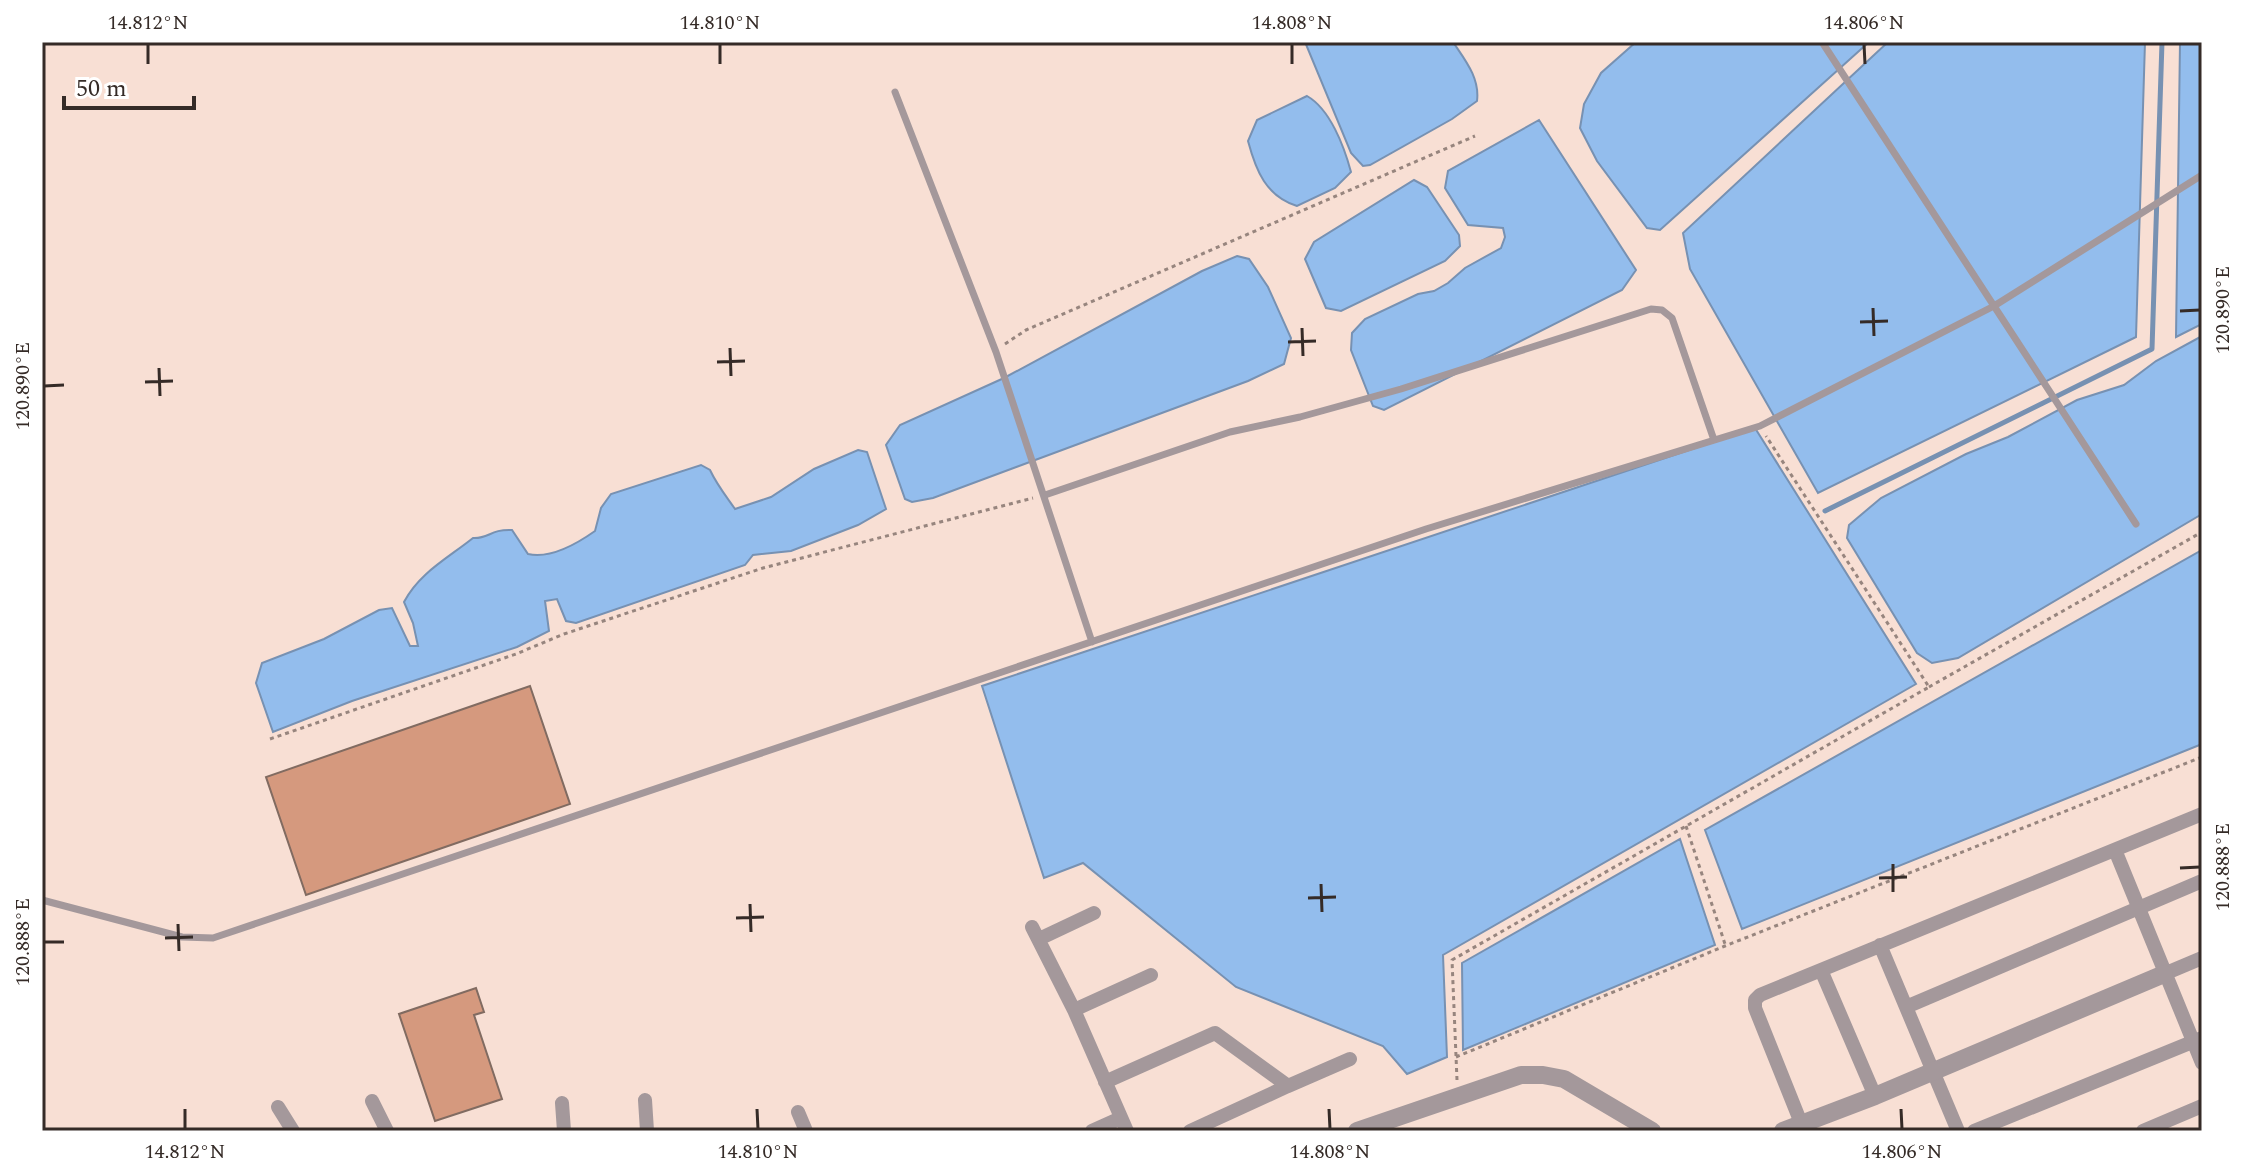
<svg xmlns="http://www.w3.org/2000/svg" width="2244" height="1173" font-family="Spectral,serif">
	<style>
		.water { fill: #93bded; stroke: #7791b2; stroke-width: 2 }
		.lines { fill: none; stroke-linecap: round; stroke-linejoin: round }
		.stream { stroke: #7791b2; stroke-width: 5 }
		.building { fill: #d5997e; stroke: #816b61; stroke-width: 2 }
		.path { stroke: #97857e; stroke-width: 3; stroke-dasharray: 4 4; stroke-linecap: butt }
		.service { stroke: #a4989b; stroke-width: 7 }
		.minor { stroke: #a4989b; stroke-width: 14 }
		.tertiary { stroke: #a4989b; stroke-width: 18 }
		.ticks { fill: none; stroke: #352b27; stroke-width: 3 }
		.neatline { fill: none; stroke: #352b27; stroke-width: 3 }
		.ticks-label { font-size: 20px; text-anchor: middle; fill: #352b27 }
	</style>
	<rect width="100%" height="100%" fill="#f8dfd4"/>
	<path class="water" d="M1305,42H1453C1465,60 1480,78 1477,101L1452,119L1370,165L1363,166L1351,153Z
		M1636,42H1869L1660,230L1647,228L1597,161L1580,128L1584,104L1601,73Z
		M1888,42H2145L2136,337L1818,493L1690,269L1683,233Z
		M2180,42H2202V324L2176,337Z
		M1307,96C1330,109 1344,146 1351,172L1335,188L1297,206C1266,196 1256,171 1248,141L1257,120Z
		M1539,120L1636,270L1622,290L1384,410L1373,406L1351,350L1352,333L1365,319L1418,294L1434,291L1448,283L1465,268L1501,248L1505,237L1503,228L1468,225L1445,188L1448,171Z
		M1414,180L1427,187L1459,235L1460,246L1445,261L1341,311L1326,308L1305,259L1314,242Z
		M1237,256L1249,259L1268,287L1291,338L1284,364L1248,381L933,498L912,502L905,499L886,445L900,425L1004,378L1202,271Z
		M2202,336V514L1958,658L1932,663L1917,653L1847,538L1849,525L1881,498L1966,454L2008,437L2077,400L2124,385L2156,361Z
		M1755,428L1916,684L1443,955L1447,1057L1407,1074L1383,1046L1236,987L1083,863L1044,878L982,686Z
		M858,450L867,452L886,509L858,525L791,551L753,555L745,565L576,623L566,621L557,599L545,601L549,631L517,647L352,701L273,732L256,683L262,663L324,639L379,610L392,608L410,646H418L413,623L404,602C419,573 448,558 473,538C489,539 490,529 512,530L528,554C550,559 578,543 595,531L601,508L611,494L701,465L710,470C717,485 726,496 735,509L771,497L814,469Z
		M2202,550V744L1742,929L1705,830Z
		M1680,839L1715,945L1463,1050L1462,963Z"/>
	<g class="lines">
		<path class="stream" d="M1825,511L2152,349L2162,42"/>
	</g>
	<path class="building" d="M530,686L570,804L306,895L266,777Z
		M476,988L484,1012L474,1015L502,1099L435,1121L399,1014Z"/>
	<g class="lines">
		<path class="path" d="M1005,344L1026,330L1475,136
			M1929,687L2202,532
			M270,739L516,654L564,634L763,568L1033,498
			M1686,826L1725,944
			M1456,1057L1725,946L2202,757
			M1457,1080L1452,960L1929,687L1766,436"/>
		<path class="service" d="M1822,42L2136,524
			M895,92L996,352L1092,642
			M1045,495L1230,432L1300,417L1401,389L1651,309L1662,310L1672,318L1714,440
			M42,900L182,937L213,938L1426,529L1760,426L1994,306L2202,175"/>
		<path class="minor" d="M2115,850L2202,1063
			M1032,927L1074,1010L1127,1131
			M1039,939L1094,913
			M1880,945L1958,1131
			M1821,970L1875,1096
			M2164,974L2202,958
			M1906,1007L2202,881
			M1074,1010L1151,975
			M1105,1082L1215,1033L1288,1086L1190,1131
			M1288,1086L1350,1059
			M645,1100L647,1131
			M372,1101L387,1131
			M562,1103L564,1131
			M278,1107L293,1131
			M798,1112L806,1131
			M1801,1123L1755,1008V1000L1760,995L2202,814
			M1092,1131L1121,1118
			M1974,1131L2202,1038
			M2143,1131L2202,1106"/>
		<path class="tertiary" d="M1357,1131L1521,1075H1543L1564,1079L1652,1131
			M1783,1131L1875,1096L2164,974"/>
	</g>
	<path class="ticks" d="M148,44V64M720,44V64M1292,44V64M1864,44L1865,64M1873,308L1874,336M2180,311L2200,310M1860,322L1888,321M1302,328L1303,356M1288,342L1316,341M730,348L731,376M717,362L745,361M159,368L160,396M145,382L173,381M44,386L64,385M1893,864V892M2180,868L2200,867M1879,878L1907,877M1321,884L1322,912M1308,898L1336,897M750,904L751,932M736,918L764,917M178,924L179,951M165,938L193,937M44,942H64M185,1109V1129M757,1109L758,1129M1329,1109L1330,1129M1901,1109L1902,1129"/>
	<rect width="2244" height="1173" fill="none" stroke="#ffffff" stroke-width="88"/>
	<path d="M64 96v12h130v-12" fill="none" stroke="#352b27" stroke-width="4"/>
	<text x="76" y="96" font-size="24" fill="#352b27" stroke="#ffffff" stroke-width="6" paint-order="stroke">50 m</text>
	<rect x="44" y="44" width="2156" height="1085" class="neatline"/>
	<g class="ticks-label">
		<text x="148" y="29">14.812°N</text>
		<text x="720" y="29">14.810°N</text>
		<text x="1292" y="29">14.808°N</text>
		<text x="1864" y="29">14.806°N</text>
		<text transform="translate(2222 310) rotate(-90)" y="7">120.890°E</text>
		<text transform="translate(22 386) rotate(-90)" y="7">120.890°E</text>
		<text transform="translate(2222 867) rotate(-90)" y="7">120.888°E</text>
		<text transform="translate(22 942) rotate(-90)" y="7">120.888°E</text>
		<text x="185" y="1158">14.812°N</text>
		<text x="758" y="1158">14.810°N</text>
		<text x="1330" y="1158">14.808°N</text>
		<text x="1902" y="1158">14.806°N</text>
	</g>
</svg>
